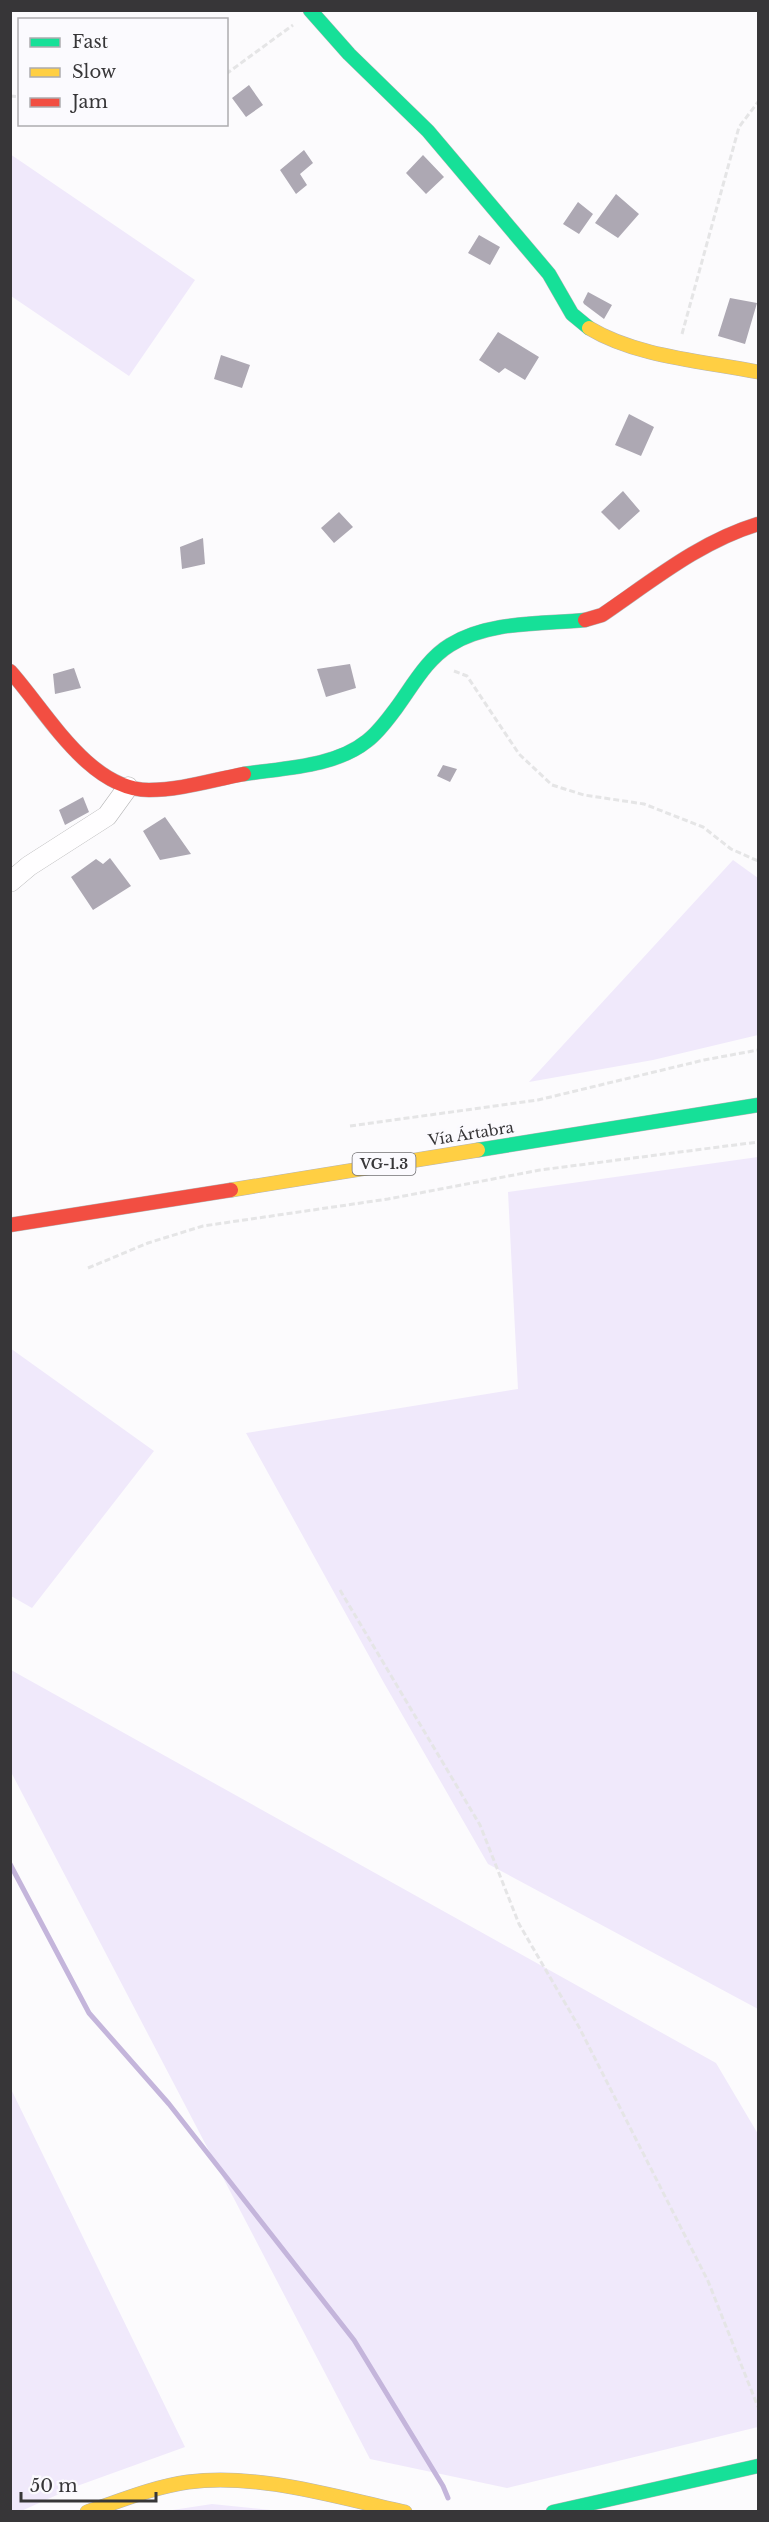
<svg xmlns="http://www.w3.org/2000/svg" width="769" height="2522" font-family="'Libre Baskerville',serif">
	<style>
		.green { fill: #f0e9fb }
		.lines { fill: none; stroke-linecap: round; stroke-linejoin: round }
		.stream { stroke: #c4b5db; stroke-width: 5 }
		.building { fill: #ada8b3 }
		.street-casing { stroke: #b5b5b6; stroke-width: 21 }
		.fast-casing { stroke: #b5b5b6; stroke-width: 15 }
		.slow-casing { stroke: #b5b5b6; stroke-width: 15 }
		.jam-casing { stroke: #b5b5b6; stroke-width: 15 }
		.path { stroke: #e5e5e6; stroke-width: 3; stroke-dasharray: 6 3; stroke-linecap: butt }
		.street { stroke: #fffeff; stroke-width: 20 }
		.fast { stroke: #16e098; stroke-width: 14 }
		.slow { stroke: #ffcf43; stroke-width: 14 }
		.jam { stroke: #f24e42; stroke-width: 14 }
		.labels { text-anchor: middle; stroke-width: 6; stroke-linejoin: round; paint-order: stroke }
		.shield { fill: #fbfafe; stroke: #727173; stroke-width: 1.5 }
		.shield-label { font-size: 14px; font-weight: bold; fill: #373638 }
		.street-label { font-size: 15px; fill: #373638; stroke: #fbfafe }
	</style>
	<rect width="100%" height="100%" fill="#fcfbfd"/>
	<path class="green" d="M10,154L195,280L129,376L11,296Z
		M733,860L758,878V1035L653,1060L529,1082Z
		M758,1157V2009L488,1864L384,1683L246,1433L518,1389L508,1192Z
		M10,1348L154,1451L32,1608L11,1596Z
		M11,1670L716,2063L758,2134V2427L507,2488L370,2459L11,1772Z
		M10,2087L185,2447L77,2486L19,2512L10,2511Z
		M212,2504L280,2511H166Z"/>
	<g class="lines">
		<path class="stream" d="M10,1864L89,2013L169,2104L354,2340L443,2486L448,2498"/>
	</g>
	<path class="building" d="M249,85L263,105L246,117L232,98Z
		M304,150L313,163L300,174L307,185L296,194L280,170Z
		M423,155L444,177L426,194L406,173Z
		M616,194L639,214L618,238L595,223Z
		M578,202L593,214L579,234L563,224Z
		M479,235L500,247L490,265L468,253Z
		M588,292L612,305L604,319L584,304L583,302Z
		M730,298L757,303L745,344L718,336Z
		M498,332L539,357L525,380L505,368L499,373L479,360Z
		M221,355L250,365L242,388L214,379Z
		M629,414L654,427L641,456L615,445Z
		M623,491L640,511L619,530L601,512Z
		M339,512L353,527L334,543L321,528Z
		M203,538L205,564L182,569L180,547Z
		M350,664L356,688L326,697L317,669Z
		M74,668L81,688L55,694L53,674Z
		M443,765L457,769L450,782L437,776Z
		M83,797L89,812L65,825L59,810Z
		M165,817L191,854L160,860L143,831Z
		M110,858L131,886L93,910L71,877L96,859L103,864Z"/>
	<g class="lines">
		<g class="street-casing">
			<path id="street" d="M10,882L29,866L107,816L128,787"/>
		</g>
		<g class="fast-casing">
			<path id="fast" d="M310,10L349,54L428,131L549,274L572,314L589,328
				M244,774C283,768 335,767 367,741C379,732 388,719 397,707C413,685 427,659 450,645C488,621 542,624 585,620
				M478,1150L758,1105
				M553,2512L758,2466"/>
		</g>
		<g class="slow-casing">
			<path id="slow" d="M589,328C637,357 703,361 758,372
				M231,1190L478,1150
				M87,2512C120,2501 153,2487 188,2482C260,2473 335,2497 405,2512"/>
		</g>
		<g class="jam-casing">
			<path id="jam" d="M585,620L602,615C652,581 699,542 758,524
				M10,671C46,711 89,790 149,790C181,790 212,780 244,774
				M10,1225L231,1190"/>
		</g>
		<path class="path" d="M226,74L293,25
			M10,96L20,97
			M682,334L739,127L758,102
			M454,671L467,676L519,754L552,785L584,795L644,804L703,827L731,849L758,861
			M350,1126L538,1100L704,1060L758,1050
			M88,1268L148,1243L203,1226L388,1199L540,1170L758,1142
			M340,1590L480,1825L519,1924L579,2027L708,2281L758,2407"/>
		<use href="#street" class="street"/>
		<use href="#fast" class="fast"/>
		<use href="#slow" class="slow"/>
		<use href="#jam" class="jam"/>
	</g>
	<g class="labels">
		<rect class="shield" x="352.5" y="1153" width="63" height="22" rx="4.5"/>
		<g class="shield-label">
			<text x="384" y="1169">VG-1.3</text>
		</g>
		<g class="street-label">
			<text transform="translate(471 1134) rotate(-9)" y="5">Vía Ártabra</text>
		</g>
	</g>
	<rect width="769" height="2522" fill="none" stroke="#373638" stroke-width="24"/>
	<rect x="18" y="18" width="210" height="108" fill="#fbfafe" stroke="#adacaf" stroke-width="1.5"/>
	<rect x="30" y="38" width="30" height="9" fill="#16e098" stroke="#adacaf" stroke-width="1.5"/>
	<text x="72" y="48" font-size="18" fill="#373638">Fast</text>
	<rect x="30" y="68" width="30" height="9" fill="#ffcf43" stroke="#adacaf" stroke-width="1.5"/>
	<text x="72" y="78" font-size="18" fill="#373638">Slow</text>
	<rect x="30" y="98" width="30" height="9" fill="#f24e42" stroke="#adacaf" stroke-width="1.5"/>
	<text x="72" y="108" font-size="18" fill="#373638">Jam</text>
	<path d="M21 2492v9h135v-9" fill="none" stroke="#373638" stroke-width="3"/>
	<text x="30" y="2492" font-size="18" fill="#373638" stroke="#fbfafe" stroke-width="4.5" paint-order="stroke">50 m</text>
</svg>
